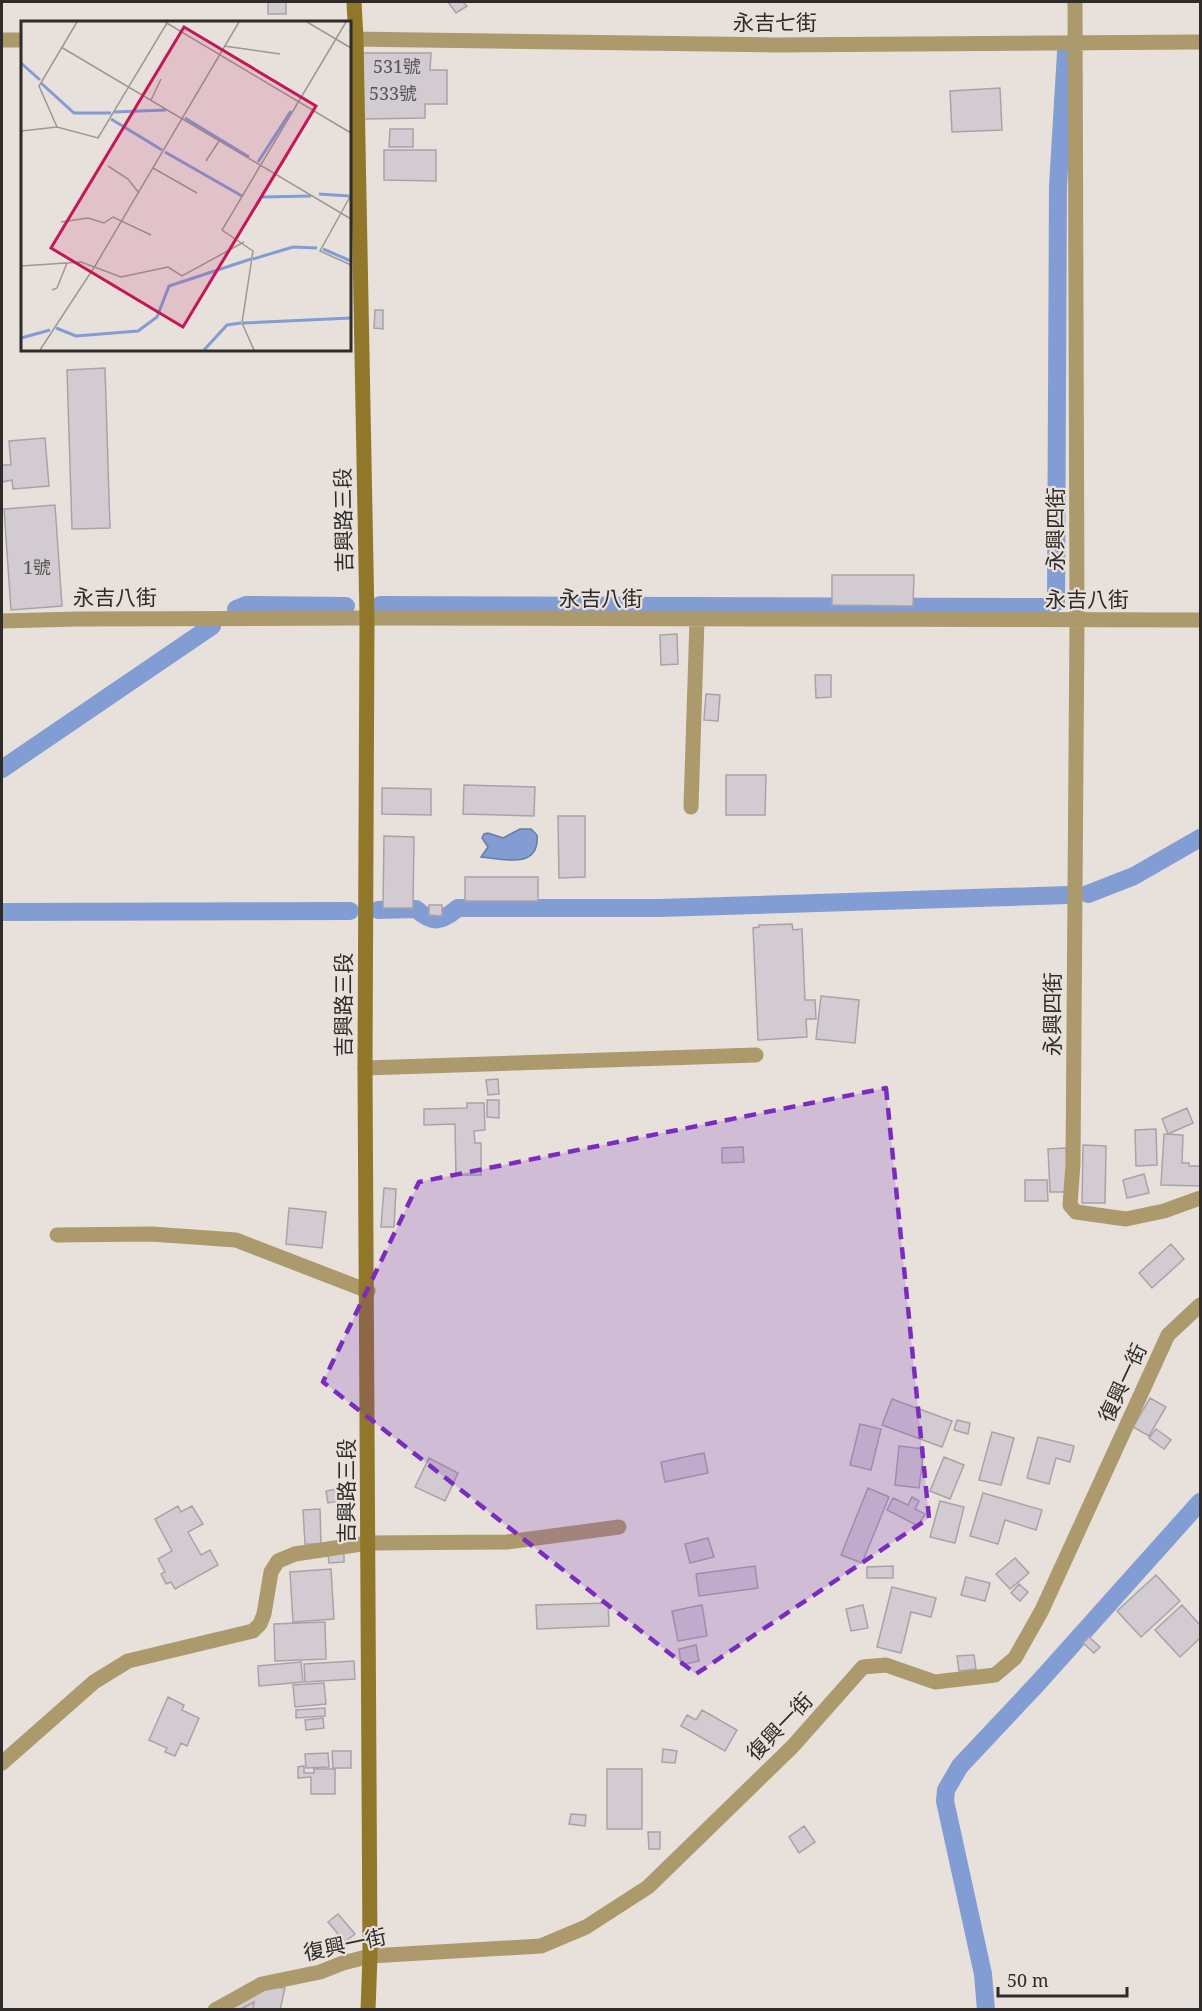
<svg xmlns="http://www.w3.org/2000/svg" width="1202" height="2011" font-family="'Noto Serif','Noto Sans TC',serif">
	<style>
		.water { fill: #829dd4; stroke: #697ba1; stroke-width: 1.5 }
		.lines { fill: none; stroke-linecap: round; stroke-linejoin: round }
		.canal { stroke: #829dd4; stroke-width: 18 }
		.building { fill: #d2cbd1; stroke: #a9a3a9; stroke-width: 1.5 }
		.street { stroke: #ac9a6c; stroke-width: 15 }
		.secondary { stroke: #917729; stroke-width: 15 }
		.marked { fill: #7b2cbf; fill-opacity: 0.2; stroke: #7b2cbf; stroke-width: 4.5; stroke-dasharray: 12 8; stroke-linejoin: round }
		.labels { text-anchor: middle; stroke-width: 4.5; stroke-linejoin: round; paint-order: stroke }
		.number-label { font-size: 18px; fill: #575353 }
		.street-label { font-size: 21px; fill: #2e2b29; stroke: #e7e0db }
		.inset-river { fill: none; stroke: #829dd4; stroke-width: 3 }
		.inset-road { fill: none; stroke: #9d9894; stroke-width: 1.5 }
		.view { fill: #c2185b; fill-opacity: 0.15; stroke: #c2185b; stroke-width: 3 }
		.inset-edge { fill: none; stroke: #2e2b29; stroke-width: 3 }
	</style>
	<rect width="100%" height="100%" fill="#e7e0db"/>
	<path class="water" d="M520,829H531L537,835C540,870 503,859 481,857L488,847L482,838L484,834L488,833L503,838Z"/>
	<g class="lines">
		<path class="canal" d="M380,605L1050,607L1056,602L1058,186L1066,52L1068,49
			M236,609L246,605L346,606
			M2,769L212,626
			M1088,894L1134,876L1200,838
			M378,910L416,909C433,924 441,922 458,908H660L1069,895
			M2,912L350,911
			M986,2010L983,1974L945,1801L946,1790L960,1766L1038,1683L1200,1502"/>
	</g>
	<path class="building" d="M268,2H286V14H268Z
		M448,2H463L467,6L456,13Z
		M363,53H431L430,70H447V104H425V118L363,119Z
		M1000,88L1002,130L952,132L950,91Z
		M390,129H413V147H389Z
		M384,150H436V181L384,180Z
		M375,310H383V329L374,328Z
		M105,368L110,528L72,529L67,370Z
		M45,438L49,486L13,489L12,480L2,482V465H11L9,441Z
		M55,505L62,606L11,610L4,509Z
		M832,575H914L913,606L832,605Z
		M677,634L678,664L661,665L660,635Z
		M815,675H831V697L816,698Z
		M706,694L720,695L718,721L704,720Z
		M726,775H766L765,815H726Z
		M464,785L535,787L534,816L463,814Z
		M382,788L431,789V815L382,814Z
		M558,816H585V877L559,878Z
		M384,836L414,837L413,908H383Z
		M465,877H538V901H465Z
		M429,905H442V916L429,915Z
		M792,924L793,930L802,929L805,1000H815L816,1019H806L807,1037L758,1040L753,928L759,927V925Z
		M821,996L859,1000L855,1043L816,1039Z
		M498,1079L499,1094L488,1095L486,1080Z
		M487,1100H499V1118L487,1117Z
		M467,1103H484L485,1130L474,1131L475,1143H481V1175H456L455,1124L424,1125V1109L467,1108Z
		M1187,1108L1193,1123L1168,1134L1162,1119Z
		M1156,1129L1157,1165L1136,1166L1135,1130Z
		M1164,1134L1183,1135L1182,1163H1189V1166H1200V1186L1161,1185Z
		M1083,1145L1106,1146L1105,1203H1082Z
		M743,1147L744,1162L722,1163V1148Z
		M1066,1148L1068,1192H1050L1048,1149Z
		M1144,1174L1149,1193L1127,1198L1123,1180Z
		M1025,1180H1047L1048,1201H1025Z
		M384,1188L396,1189L394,1227H381Z
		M289,1208L326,1212L322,1248L286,1244Z
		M1171,1244L1184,1259L1152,1288L1139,1273Z
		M1150,1398L1166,1407L1149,1436L1133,1427Z
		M892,1399L952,1421L942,1447L882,1425Z
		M957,1420L970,1423L968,1434L954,1430Z
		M860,1424L881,1429L871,1470L850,1465Z
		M1156,1429L1171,1440L1164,1449L1149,1438Z
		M992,1432L1014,1438L1001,1485L979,1480Z
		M1038,1437L1074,1446L1070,1462L1056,1458L1049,1484L1027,1478Z
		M899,1446L924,1449L919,1488L895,1485Z
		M704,1453L708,1473L665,1482L661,1462Z
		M944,1457L964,1465L950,1499L930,1491Z
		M429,1458L458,1473L445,1501L415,1487Z
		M348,1487L350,1499L328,1503L326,1491Z
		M868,1488L889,1497L862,1563L841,1555Z
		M983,1493L1042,1510L1036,1530L1005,1520L998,1544L970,1536Z
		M912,1497L919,1501L915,1509L925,1514L918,1526L887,1510L893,1498L908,1505Z
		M940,1501L964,1507L955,1543L930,1537Z
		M178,1506L181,1512L192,1506L203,1524L188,1532L201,1555L210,1550L218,1565L175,1589L171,1582L166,1584L161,1574L165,1572L158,1559L172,1551L155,1519Z
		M320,1509L321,1544H305L303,1510Z
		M708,1538L714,1557L690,1563L685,1544Z
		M344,1553V1562L329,1563L328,1554Z
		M1015,1558L1029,1573L1010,1589L996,1574Z
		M755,1566L758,1588L699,1596L696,1574Z
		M893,1566V1578H867V1567Z
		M331,1569L334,1619L293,1622L290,1572Z
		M1156,1575L1180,1601L1141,1637L1117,1611Z
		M966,1577L990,1583L985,1601L961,1595Z
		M1019,1584L1028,1592L1020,1601L1011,1593Z
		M892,1587L936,1598L931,1617L911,1612L901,1653L877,1647Z
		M608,1603L609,1626L537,1629L536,1605Z
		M702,1605L707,1636L678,1641L672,1611Z
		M863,1605L868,1628L851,1631L846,1609Z
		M1182,1605L1200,1625V1638L1180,1657L1155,1630Z
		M325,1622L326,1659L275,1661L274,1624Z
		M1089,1637L1100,1647L1094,1653L1083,1643Z
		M696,1645L699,1661L681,1665L679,1649Z
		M974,1655L976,1669L959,1671L957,1656Z
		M354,1661L355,1679L305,1682L304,1664Z
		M301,1662L303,1682L259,1686L258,1666Z
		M324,1683L326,1704L295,1707L293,1685Z
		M168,1697L184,1705L182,1710L199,1718L187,1746L181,1743L175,1756L165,1752L167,1748L149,1740Z
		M325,1708V1716L296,1718V1710Z
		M702,1710L737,1730L725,1751L681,1726L687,1715L696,1720Z
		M323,1718L324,1728L306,1730L305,1720Z
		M663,1749L677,1751L675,1763L662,1762Z
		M332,1751H351V1768H333Z
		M328,1753L329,1767L306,1768L305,1754Z
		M304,1766V1773H314V1769H335V1794H311V1777L298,1778V1767Z
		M607,1769H642V1829H607Z
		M571,1814L586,1815L585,1826L569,1824Z
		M804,1826L815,1842L799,1853L789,1837Z
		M648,1832H660V1849H649Z
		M338,1914L355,1934L345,1942L328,1922Z
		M268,1987L285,1988L280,2010H253L254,2002L240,2010H228Z
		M254,2002L253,2010H240L242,2008Z"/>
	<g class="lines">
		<path class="street" d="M1075,2L1077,621L1073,1164L1070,1205L1076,1212L1126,1219L1164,1211L1200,1198
			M350,39L774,45L1200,42
			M2,40H22
			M2,621L77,619L367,618L1200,620
			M691,807L697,620
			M365,1068L756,1055
			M57,1235L151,1234L236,1240L368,1291
			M2,1763L94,1682L128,1661L253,1631L260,1624L264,1614L271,1572L278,1561L295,1554L368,1543L507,1542L619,1527
			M215,2010L262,1984L320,1972L343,1963L370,1956L541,1946L586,1927L648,1887L793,1746L863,1667L886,1665L935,1682L995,1675L1015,1658L1042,1610L1168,1335L1200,1305"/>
		<path class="secondary" d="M354,2L356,39L367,618L365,1068L370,1956L368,2010"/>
	</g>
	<path class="marked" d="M886,1088L929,1518L696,1674L323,1382L419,1182Z"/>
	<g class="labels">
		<g class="number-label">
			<text x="397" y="73">531號</text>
			<text x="393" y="100">533號</text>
			<text x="37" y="574">1號</text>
		</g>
		<g class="street-label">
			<text x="775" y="30">永吉七街</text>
			<text transform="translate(344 520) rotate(-91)" y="7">吉興路三段</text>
			<text transform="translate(1056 529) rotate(-90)" y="7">永興四街</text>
			<text x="115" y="605">永吉八街</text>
			<text x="601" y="606">永吉八街</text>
			<text x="1087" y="607">永吉八街</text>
			<text transform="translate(344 1005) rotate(-90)" y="7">吉興路三段</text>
			<text transform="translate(1053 1014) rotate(-90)" y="7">永興四街</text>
			<text transform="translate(1123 1383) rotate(-65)" y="7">復興一街</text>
			<text transform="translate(347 1491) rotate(-90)" y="7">吉興路三段</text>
			<text transform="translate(780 1727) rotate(-46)" y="7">復興一街</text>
			<text transform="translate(345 1945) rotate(-12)" y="7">復興一街</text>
		</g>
	</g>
	<g transform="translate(21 21)">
		<rect width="330" height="330" fill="#e7e0db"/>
		<path class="inset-river" d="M0,42L19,59M20,62L53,92H90M93,91L145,89M164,97L228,136M90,98L141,129M144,131L221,175M237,141L270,90M298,173L328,175M241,176L290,175M302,228L330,240M232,238L272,226L296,227M222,302L330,297M35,307L55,315L117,310L136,296L148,265L230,238M0,317L29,309M183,329L206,304L220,302"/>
		<path class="inset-road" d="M144,1L330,112M286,1L330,27M203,25L259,33M40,26L330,198M130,79L140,58M36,106L18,65L56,1M0,110L36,106L77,117L146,2M185,140L198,120M87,145L107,158L118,172M132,147L176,172M330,174L299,230L330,244M40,201L67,197L83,202L92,196L130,214M0,245L60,241L100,256L147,246L161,255L223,221M31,269L36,267L46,242M19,329L74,245L218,1M233,329L221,302L232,230L201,209L325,1"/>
		<path class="view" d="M163,6L295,85L162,306L30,227Z"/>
		<rect width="330" height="330" class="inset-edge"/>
	</g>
	<rect width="1202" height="2011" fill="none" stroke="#2e2b29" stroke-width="6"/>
	<path d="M998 1987v9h129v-9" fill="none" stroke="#2e2b29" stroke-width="3"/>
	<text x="1007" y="1987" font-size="18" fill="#2e2b29" stroke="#e7e0db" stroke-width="4.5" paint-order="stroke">50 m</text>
</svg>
